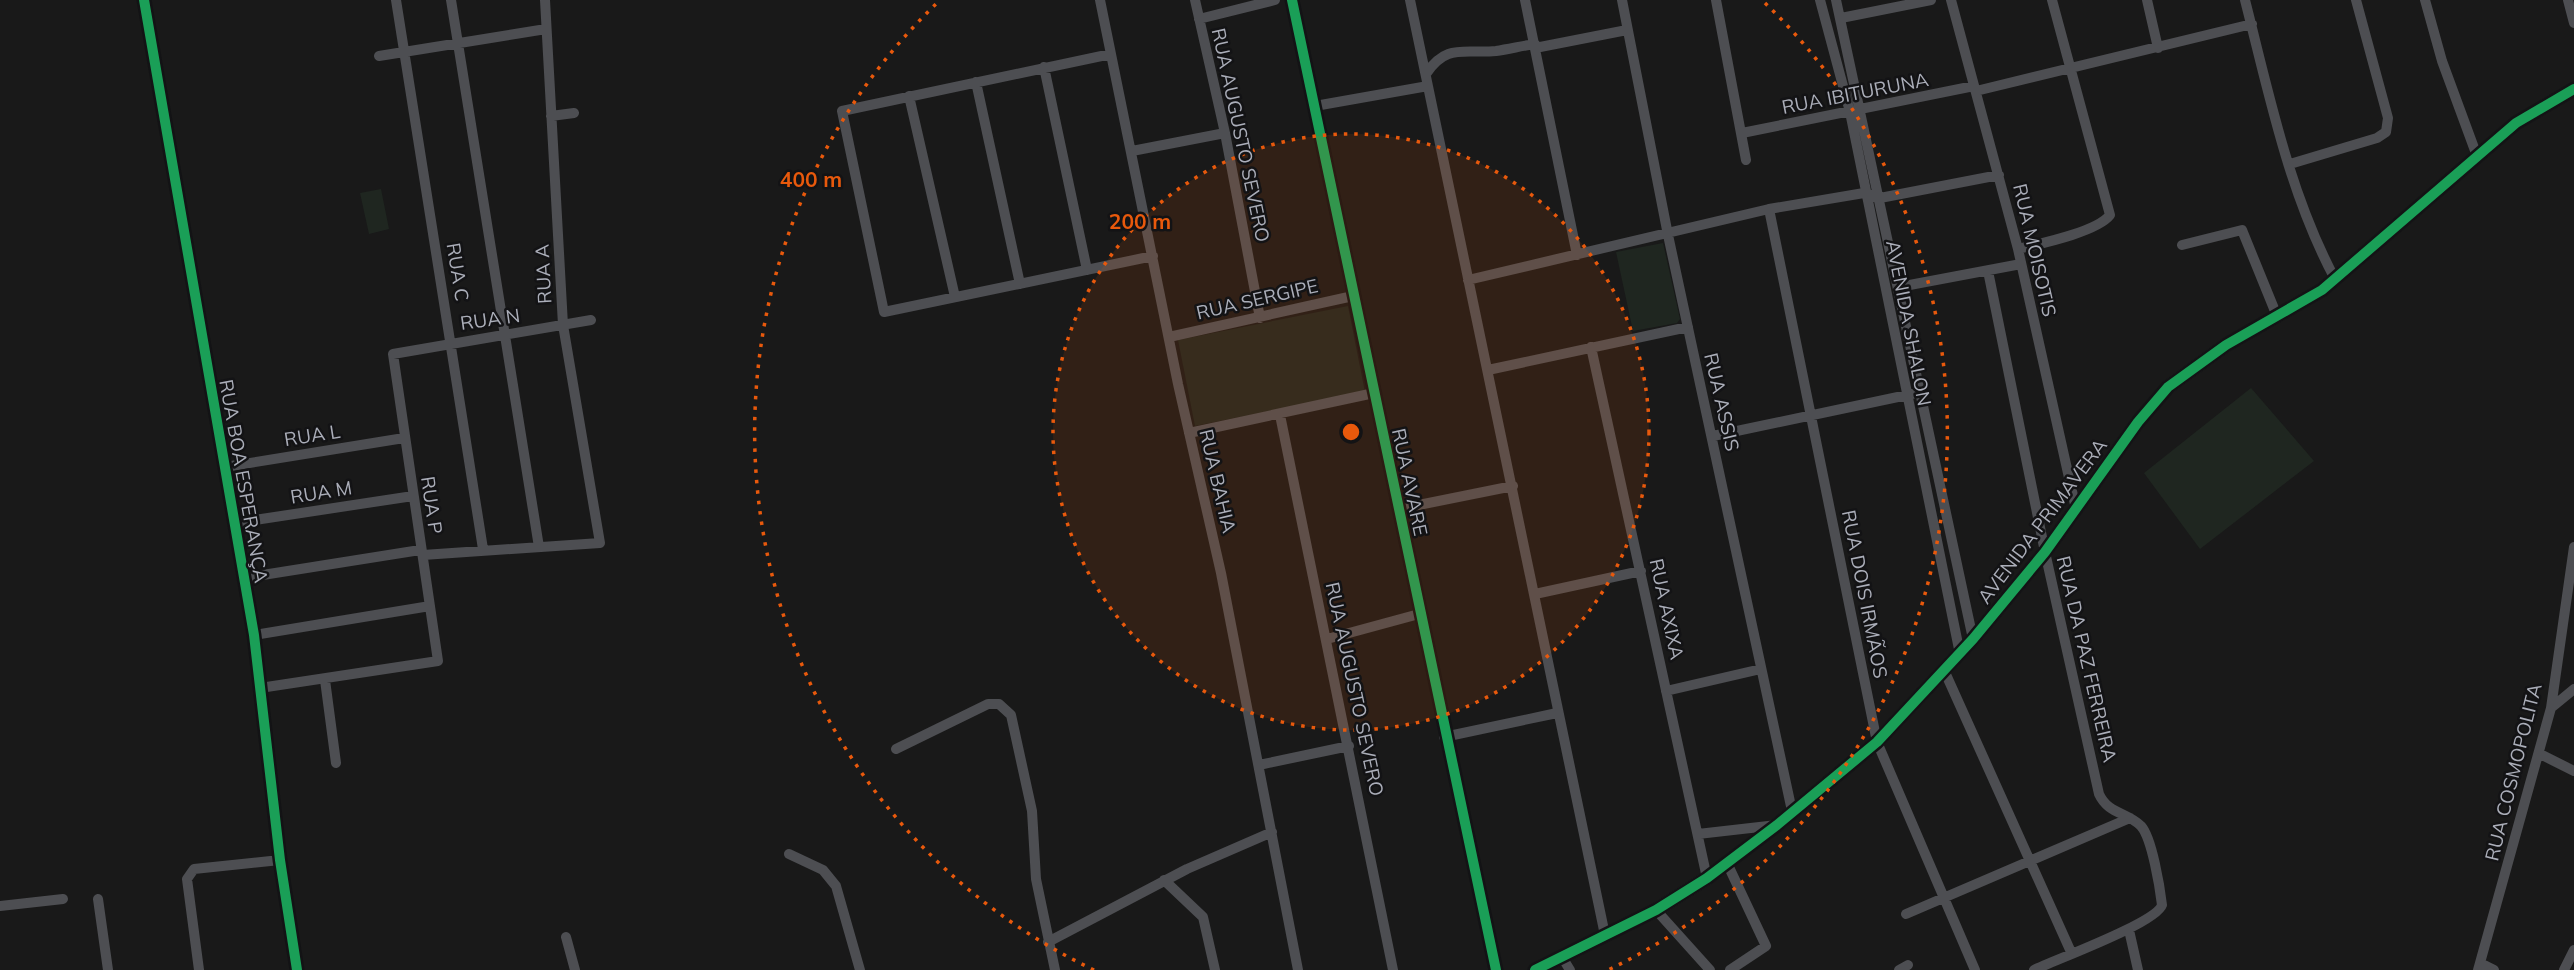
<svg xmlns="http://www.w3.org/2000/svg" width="2574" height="970" font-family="Mulish,sans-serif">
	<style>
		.green { fill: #1f2620 }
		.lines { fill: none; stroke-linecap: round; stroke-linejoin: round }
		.minor { stroke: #4d4e52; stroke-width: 10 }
		.tertiary { stroke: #4d4e52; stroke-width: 14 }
		.cycleway-casing { stroke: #131315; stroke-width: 15 }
		.cycleway { stroke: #1a9f57; stroke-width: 10 }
		.ring { fill: none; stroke: #e8590c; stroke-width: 3.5; stroke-dasharray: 3.5 7 }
		.labels { text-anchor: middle; stroke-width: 5; stroke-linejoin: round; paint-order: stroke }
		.street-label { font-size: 19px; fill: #abaeb9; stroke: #131315 }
		.centre { fill: #e8590c; stroke: #131315; stroke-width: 3.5 }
		.ring-label { font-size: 21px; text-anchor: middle; font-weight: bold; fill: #e8590c; stroke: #131315; stroke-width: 5; stroke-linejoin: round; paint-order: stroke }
	</style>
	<rect width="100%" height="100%" fill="#191919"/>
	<path class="green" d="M381,189L389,229L369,234L360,193Z
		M1663,243L1680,319L1677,323L1633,331L1616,252Z
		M1348,306L1365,392L1195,426L1178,340Z
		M2251,388L2314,461L2200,549L2144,473Z"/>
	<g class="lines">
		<path class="minor" d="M144,0L254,635L280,860L297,970
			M396,0L483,549
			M451,0L539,547
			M1100,0L1178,384L1221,573L1298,970
			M1195,0L1225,133L1260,318
			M1292,0L1496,970
			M1410,0L1605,935
			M1525,0L1577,255
			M1622,0L1668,235L1792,811
			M1716,0L1746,160
			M1820,0L1850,112L1960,654
			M1836,0L1973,639
			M1951,0L2018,249L2076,509
			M2147,0L2158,48
			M2245,0C2269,94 2289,193 2335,279
			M2425,0L2442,61L2477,156
			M2568,0L2574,23
			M1841,18L1931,0
			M1199,19L1275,0
			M1535,48L1627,30
			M1111,54L842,111L884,312L1153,256
			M379,56L546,29
			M1044,67L1087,270
			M1426,74C1446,43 1464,54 1496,51C1509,49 1522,46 1535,44
			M976,82L1020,284
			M1976,91L2252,24
			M909,96L955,297
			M1315,106L1428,86
			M551,116L574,113
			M1742,133L1974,86
			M1132,151L1225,133
			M2290,164L2377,138L2386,132L2388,118L2356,0
			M1769,209L1877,742L1975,970
			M2182,245L2242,230L2277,316
			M2018,249C2039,244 2097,232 2110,215L2052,0
			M1988,271L2045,552L2099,794C2108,814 2127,812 2141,826C2152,838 2160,888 2162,905C2156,923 2057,959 2034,970
			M1468,280L1769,209L1864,193L1880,198L1999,175
			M1899,287L2021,264
			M1169,337L1353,296
			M1591,347L1707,878
			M1488,370L1688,327
			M1280,415L1393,970
			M1189,433L1374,393
			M1713,436L1912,394
			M225,467L404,438
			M1399,509L1513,486
			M235,523L413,496
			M423,555L600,543L563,325L545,0
			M244,578L420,550
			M1535,594L1641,571
			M254,635L430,606
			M1327,639L1419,614
			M1944,670L2071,952
			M325,680L336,763
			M260,688L438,661L393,354L591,320
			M1666,691L1761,669
			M2551,708L2574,689
			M1444,737L1557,713
			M896,749L988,704H999L1011,715L1032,811L1036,879L1055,970
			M2540,754L2574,771
			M1259,765L1349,746
			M1698,834L1777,825
			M789,854L823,870L836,886L860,970
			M1727,863L1766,946L1730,970
			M1164,880L1203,917L1215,970
			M98,899L108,970
			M0,906L63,899
			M1656,910L1710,970
			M1906,914L2130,818
			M2129,930L2138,970
			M566,937L575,970
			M1048,942L1187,869L1272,832
			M1562,957L1570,970
			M2480,963L2494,970
			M199,970L187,879L194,869L280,860
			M1899,970L1908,965
			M2478,970L2551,708L2574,547
			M2564,970L2574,950"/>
		<path class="tertiary" d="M1535,970L1656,910L1707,878L1777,825L1877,742L1973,639L2045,552L2138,422L2168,387L2226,345L2322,290L2516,123L2574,89"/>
		<g class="cycleway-casing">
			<path id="cycleway" d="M144,0L254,635L280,860L297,970
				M1292,0L1496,970
				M1535,970L1656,910L1707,878L1777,825L1877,742L1973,639L2045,552L2138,422L2168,387L2226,345L2322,290L2516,123L2574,89"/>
		</g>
		<use href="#cycleway" class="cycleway"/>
	</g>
	<circle cx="1351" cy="432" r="298" fill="#e8590c" fill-opacity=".12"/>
	<g class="ring">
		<circle cx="1351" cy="432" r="298"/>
		<path d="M1094 970A596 596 0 0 1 937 3M1765 3A596 596 0 0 1 1608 970"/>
	</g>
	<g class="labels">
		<g class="street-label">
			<text transform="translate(1855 93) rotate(-11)" y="7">RUA IBITURUNA</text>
			<text transform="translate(1241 135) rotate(78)" y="7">RUA AUGUSTO SEVERO</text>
			<text transform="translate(2035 250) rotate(77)" y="7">RUA MOISOTIS</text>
			<text transform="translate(458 272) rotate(81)" y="7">RUA C</text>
			<text transform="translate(543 274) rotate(-93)" y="7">RUA A</text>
			<text transform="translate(1257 299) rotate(-13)" y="7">RUA SERGIPE</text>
			<text transform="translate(490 319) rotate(-8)" y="7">RUA N</text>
			<text transform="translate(1909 323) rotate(79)" y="7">AVENIDA SHALON</text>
			<text transform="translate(1722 402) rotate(77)" y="7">RUA ASSIS</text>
			<text transform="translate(312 435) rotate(-9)" y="7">RUA L</text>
			<text transform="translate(244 481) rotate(80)" y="7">RUA BOA ESPERANÇA</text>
			<text transform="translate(1218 481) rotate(77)" y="7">RUA BAHIA</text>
			<text transform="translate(1410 482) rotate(78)" y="7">RUA AVARE</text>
			<text transform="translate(321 492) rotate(-9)" y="7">RUA M</text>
			<text transform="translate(432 505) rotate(82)" y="7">RUA P</text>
			<text transform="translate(2042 521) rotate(-53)" y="7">AVENIDA PRIMAVERA</text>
			<text transform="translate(1865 594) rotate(79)" y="7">RUA DOIS IRMÃOS</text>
			<text transform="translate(1667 609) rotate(78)" y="7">RUA AXIXA</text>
			<text transform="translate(2087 659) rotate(77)" y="7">RUA DA PAZ FERREIRA</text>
			<text transform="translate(1355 689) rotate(78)" y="7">RUA AUGUSTO SEVERO</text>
			<text transform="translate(2513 772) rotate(-76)" y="7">RUA COSMOPOLITA</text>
		</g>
	</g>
	<circle cx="1351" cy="432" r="10" class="centre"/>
	<g class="ring-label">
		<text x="811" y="187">400 m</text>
		<text x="1140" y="229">200 m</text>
	</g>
</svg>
